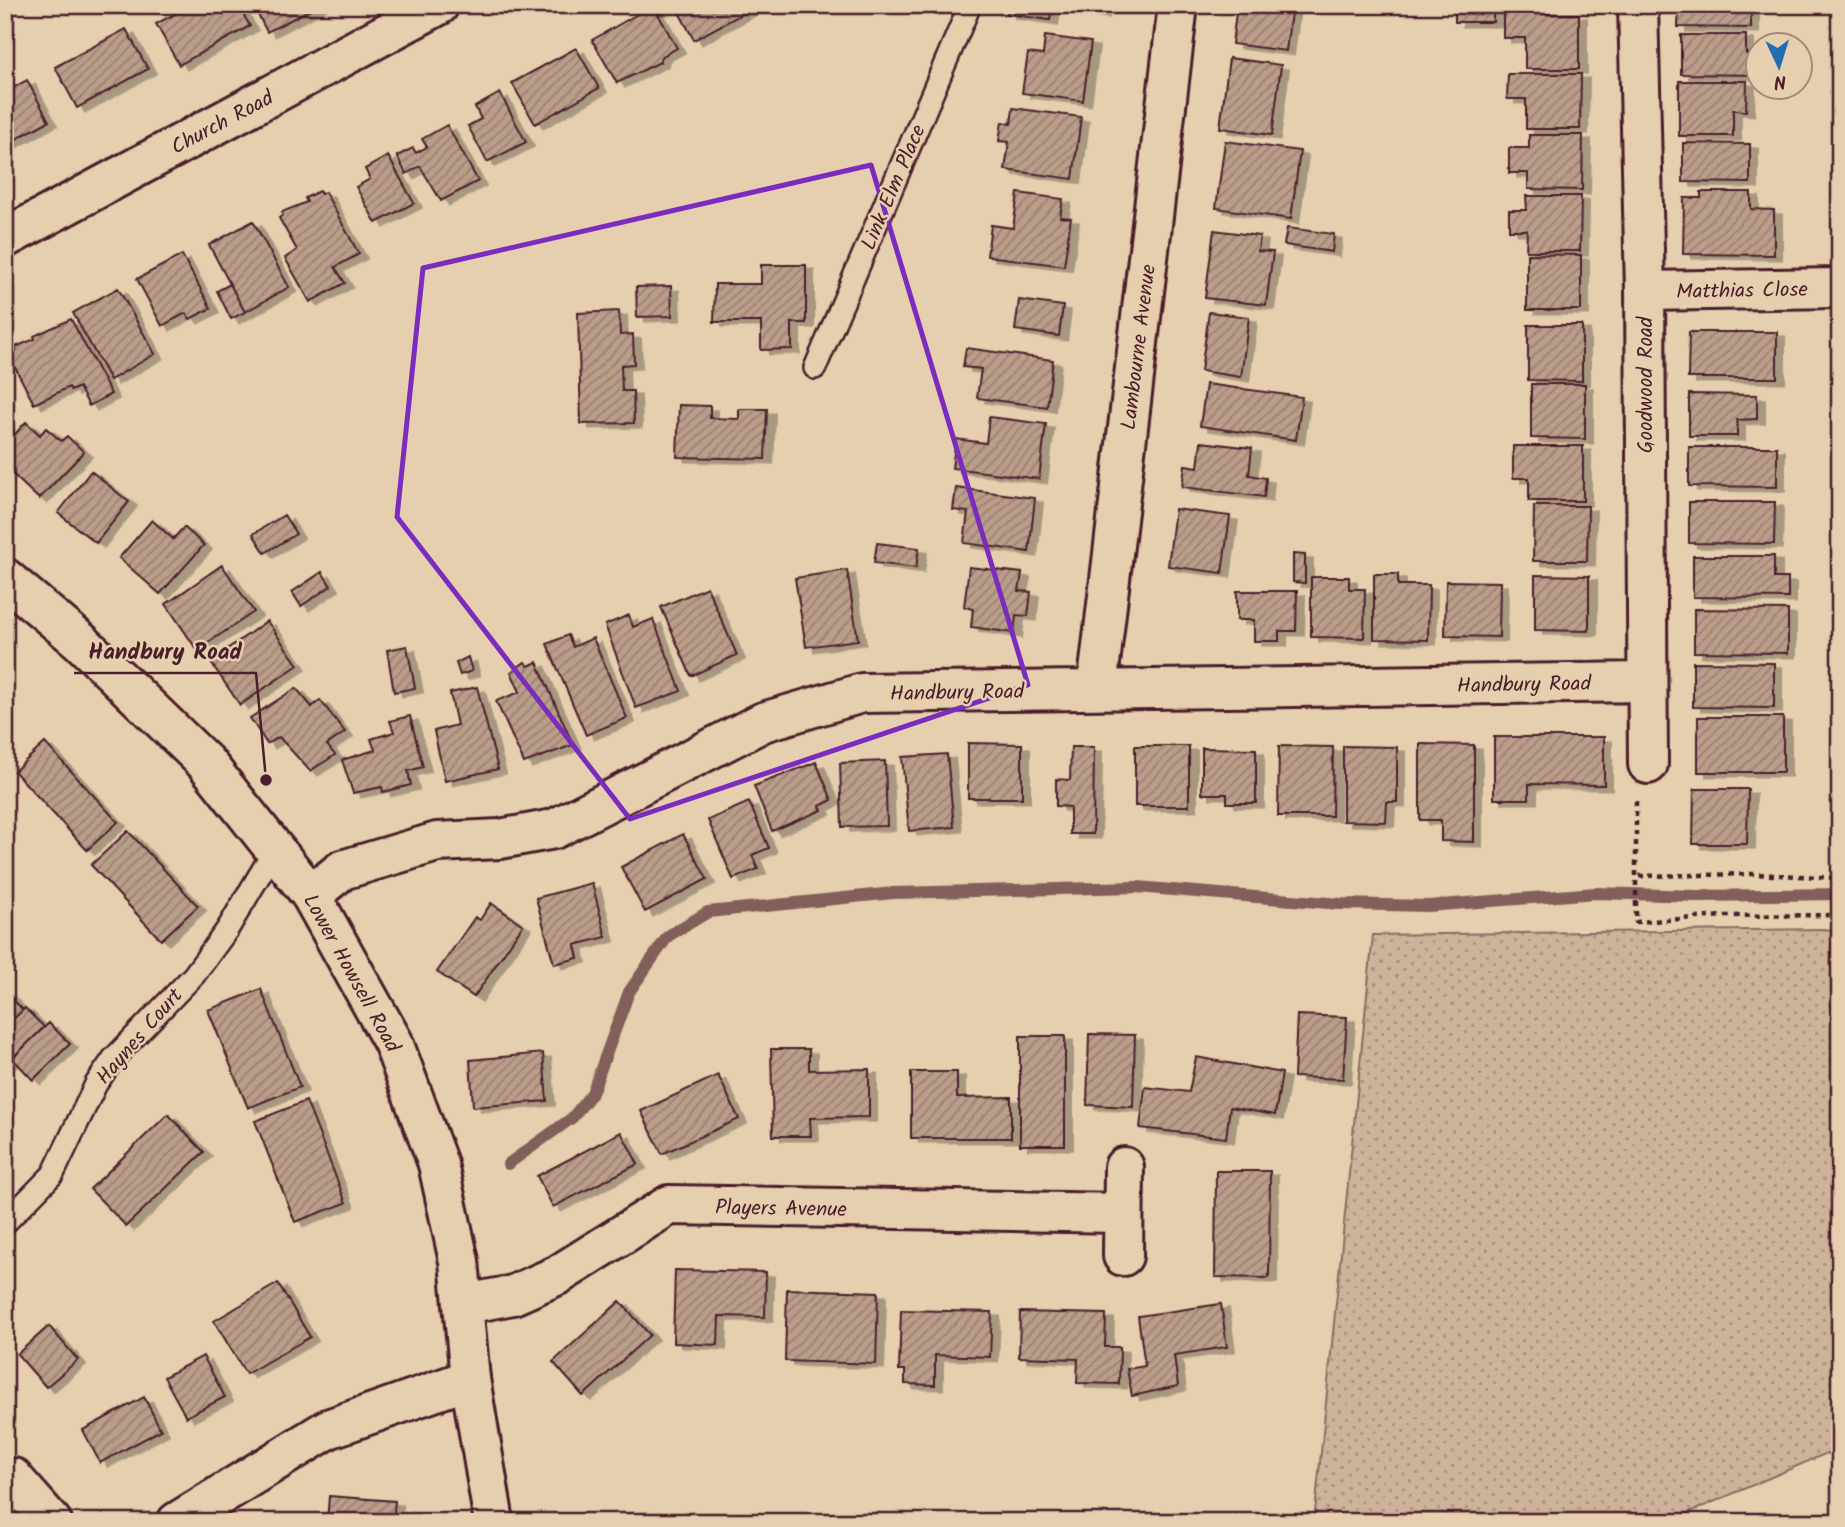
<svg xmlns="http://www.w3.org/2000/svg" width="1845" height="1527" font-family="Kalam,sans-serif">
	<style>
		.garden { fill: url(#garden-dots); stroke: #8b6962; stroke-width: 2 }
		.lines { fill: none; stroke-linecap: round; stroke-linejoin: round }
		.stream { stroke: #825f5a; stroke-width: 12 }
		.building { fill: url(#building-hatch); stroke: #4a1f2b; stroke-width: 2; filter: url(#shadow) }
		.service-casing { stroke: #4a1f2b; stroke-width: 26 }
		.minor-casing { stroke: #4a1f2b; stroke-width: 44 }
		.tertiary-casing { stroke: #4a1f2b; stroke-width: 44 }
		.path { stroke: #4a1f2b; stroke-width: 4.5; stroke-dasharray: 5 5; stroke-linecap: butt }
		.service { stroke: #e5cfae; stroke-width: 21 }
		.minor { stroke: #e5cfae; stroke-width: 38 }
		.tertiary { stroke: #e5cfae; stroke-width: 38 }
		.marked { fill: none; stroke: #7b2cbf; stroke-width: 5; stroke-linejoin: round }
		.labels { text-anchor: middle; stroke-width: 5; stroke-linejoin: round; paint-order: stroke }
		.street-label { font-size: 21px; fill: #4a1f2b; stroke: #e5cfae }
		.leader { fill: none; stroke: #4a1f2b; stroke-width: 2.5 }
		.callout-dot { fill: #4a1f2b; stroke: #e5cfae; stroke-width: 2.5 }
		.callout-label { font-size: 23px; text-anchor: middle; font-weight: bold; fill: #4a1f2b; stroke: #e5cfae; stroke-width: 5; stroke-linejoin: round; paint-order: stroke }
	</style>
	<defs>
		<pattern id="garden-dots" width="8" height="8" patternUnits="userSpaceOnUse" patternTransform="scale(1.75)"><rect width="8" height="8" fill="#ccb399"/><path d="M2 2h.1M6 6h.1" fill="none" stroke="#a8917d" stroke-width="1.8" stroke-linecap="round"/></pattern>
		<pattern id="building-hatch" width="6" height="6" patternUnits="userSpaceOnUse" patternTransform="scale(1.75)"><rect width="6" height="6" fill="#ba9e8a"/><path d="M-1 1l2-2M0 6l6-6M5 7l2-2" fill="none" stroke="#998071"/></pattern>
		<filter id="shadow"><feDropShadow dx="8" dy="4.5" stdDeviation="0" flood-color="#0004"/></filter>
	</defs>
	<rect width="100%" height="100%" fill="#e5cfae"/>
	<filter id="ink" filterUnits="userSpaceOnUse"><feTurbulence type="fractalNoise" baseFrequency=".0143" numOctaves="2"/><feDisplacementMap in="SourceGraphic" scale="14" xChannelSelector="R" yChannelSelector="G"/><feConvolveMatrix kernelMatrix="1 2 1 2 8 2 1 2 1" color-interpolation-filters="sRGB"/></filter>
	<g filter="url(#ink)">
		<path class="garden" d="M1823,929L1840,931V1459L1827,1453L1667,1522H1314L1373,935Z"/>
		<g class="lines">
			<path class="stream" d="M508,1164L572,1118L592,1093L629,992L668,936L708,912L893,893L1137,887L1341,904L1428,906L1596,893L1698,896L1840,894"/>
		</g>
		<path class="building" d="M191,5H238L250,26L179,65L156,24Z
			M253,5H319L267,32Z
			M653,5L677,48L661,57L660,62L617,83L592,40Z
			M675,5H755V7L694,40Z
			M1008,5L1052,6L1050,20L1007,14Z
			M1042,5H1102L1101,13Z
			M1237,5H1292L1286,51L1232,44Z
			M1679,5H1751V28L1678,27Z
			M1455,8L1493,9V22H1455Z
			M1503,14H1579V69H1525V38H1503Z
			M126,29L148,69L77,108L55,67Z
			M1681,35H1746V54H1758V75L1681,74Z
			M1045,36L1091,42L1083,101L1022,93L1028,53L1043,55Z
			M576,48L599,88L535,124L512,83Z
			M1229,58L1281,65L1272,135L1220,128Z
			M1508,74H1581L1580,129H1526V99H1507Z
			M27,80L49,121L5,145V92Z
			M1679,81H1747L1746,111L1733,110V136H1679Z
			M500,93L526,142L487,162L468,126L481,119L475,107Z
			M1013,108L1081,117L1073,179L1005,170L1009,142L999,141L1002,122L1011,124Z
			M447,125L478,181L441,201L420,166L406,174L397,156L413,148L416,153L427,147L422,139Z
			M1529,135H1583L1582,190L1528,189V173H1509V148H1529Z
			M1225,141L1300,151L1291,219L1216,208Z
			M1683,143L1750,144V183L1683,182Z
			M388,156L414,203L376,223L356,187L370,179L365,169Z
			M319,191L321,194L325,192L359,254L335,267L345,283L310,302L285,258L297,250L279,218L283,215L282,212L307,202L305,198Z
			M1701,192H1751V209L1774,210V255L1683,254L1684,198H1701Z
			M1018,193L1063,199L1060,217L1071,218L1064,266L987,256L991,225L1013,228Z
			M1526,196H1581L1580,251H1526L1527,230H1509V210H1527Z
			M253,221L289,287L245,312L209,245Z
			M1287,228L1334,234L1332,252L1284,245Z
			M1214,230L1260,236L1258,251L1273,252L1266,305L1205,298Z
			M1527,254L1581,255V310H1527Z
			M182,255L211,308L190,319L186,313L162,326L137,279Z
			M761,265H806V323H792V349L761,350V322H714L715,284H761Z
			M230,284L245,312L231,319L217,291Z
			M671,286L672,316L637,317L636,287Z
			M118,288L155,354L110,380L73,313Z
			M1019,300L1063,306L1059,336L1015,330Z
			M619,311L620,335L633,334L634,364L621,365L622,391H633L634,423L581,424L578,313Z
			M1209,312L1249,317L1241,377L1201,371Z
			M71,319L111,394L89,406L79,387L71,391L69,387L34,404L8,354L16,350L15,347L35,339L34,336Z
			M1528,325H1582V381L1528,380Z
			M1689,332H1777V378H1688Z
			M966,348L1053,360L1047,407L977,398L981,369L963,367Z
			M1206,384L1302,397L1296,440L1200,426Z
			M1531,384H1585V439L1531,438Z
			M1689,394L1757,395V419L1737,420V436H1689Z
			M679,405L710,406V418L739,419V409H767L765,459L677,457Z
			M989,417L1046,424L1039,479L952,468L956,439L986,443Z
			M26,422L40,435L46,428L61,441L67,436L84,452L39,499L5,467V445Z
			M1201,442L1252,448L1249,475L1266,478L1264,497L1182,487L1185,465L1198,467Z
			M1513,446H1583V501H1529V478H1513Z
			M1689,447H1777V487L1689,486Z
			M91,471L129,502L96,543L58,513Z
			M956,488L1035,498L1029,552L964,543L968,512L953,510Z
			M1689,502H1775L1774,544L1689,543Z
			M1534,506H1588L1587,561H1533Z
			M1175,509L1230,516L1222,573L1168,566Z
			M284,515L296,534L265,553L253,534Z
			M152,520L173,539L184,527L204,545L160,594L119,558Z
			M877,543L919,548L916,568L874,563Z
			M1293,554L1305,555V583L1293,582Z
			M1693,556H1774V578H1788V598L1693,597Z
			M222,565L254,612L197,650L166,604Z
			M969,567L1022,573L1019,591L1031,592L1028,616L1016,615L1014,633L971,627L973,609L964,607Z
			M847,570L858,640L806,647L795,578Z
			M322,572L331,586L301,606L292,592Z
			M1374,574H1398V585H1429L1428,640L1374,639Z
			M1535,575L1589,576V631L1535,630Z
			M1311,577H1349V589H1365L1364,638L1311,637Z
			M1446,581L1500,582L1499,637L1445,636Z
			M707,587L737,655L691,676L661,607Z
			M1237,591H1297L1296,631H1279V641H1254V620H1237Z
			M1694,609L1788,610V653L1694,652Z
			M629,615L633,627L653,619L681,691L636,708L605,625Z
			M267,621L298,665L240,705L210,661Z
			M568,635L573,647L593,638L627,718L586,735L547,644Z
			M407,646L415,688L394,692L387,650Z
			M468,657L472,671L460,675L456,663Z
			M525,662L528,666L537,662L573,745L524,763L496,701L520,692L511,672Z
			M1693,662L1774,663V708L1693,707Z
			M477,687L498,769L445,781L434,731L457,725L450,693Z
			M296,688L312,707L320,700L345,732L327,745L335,755L310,771L279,737L267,744L250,718Z
			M410,716L423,767L408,771L411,785L383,792L382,787L353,793L342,760L375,750L371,739L394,732L390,721Z
			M1698,717H1783V772H1698Z
			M1494,737H1604V785L1529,784V799H1494Z
			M45,743L118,822L87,850L14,771Z
			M968,743L1022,744V798H968Z
			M1420,744L1474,745V842L1441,841V820H1420Z
			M1135,746H1189V806H1135Z
			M1279,746L1333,747L1332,816H1278Z
			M1343,746L1397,747V802H1387L1386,822L1343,821Z
			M1071,747H1094L1093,834H1070V807L1056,806V779L1070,780Z
			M1202,748L1256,749V803H1227V794H1202Z
			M947,754L954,827L909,831L902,757Z
			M885,761L887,826L842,827L840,763Z
			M816,762L832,800L820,806L822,810L772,831L754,786Z
			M1694,789H1748L1747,844H1693Z
			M749,802L769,848L752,855L758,869L733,879L708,820Z
			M128,831L198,906L161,940L91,865Z
			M683,834L707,879L645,912L621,867Z
			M592,883L606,937L575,945L578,958L554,964L536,898Z
			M491,903L523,925L474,997L437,972L475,917L480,920Z
			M261,989L300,1087L248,1108L208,1010Z
			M6,992L23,1010L5,1027V993Z
			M25,1008L44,1027L8,1063L5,1027Z
			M1297,1015L1347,1017L1343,1079L1294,1077Z
			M49,1023L70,1044L33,1080L12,1058Z
			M1089,1034L1135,1035L1133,1107L1087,1105Z
			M1020,1036H1065V1145H1020Z
			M771,1049H809V1070L869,1069V1117L810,1118L811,1136H773Z
			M543,1053L547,1101L473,1107L470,1060Z
			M1196,1057L1282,1073L1275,1115L1230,1107L1226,1138L1140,1128L1145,1087L1189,1092Z
			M911,1072H957V1098L1011,1097V1138H911Z
			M718,1075L739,1119L662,1154L641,1111Z
			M306,1101L346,1203L295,1222L255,1121Z
			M168,1114L204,1152L126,1226L90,1189Z
			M621,1132L638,1164L553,1207L537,1176Z
			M1216,1171H1270L1269,1278L1215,1277Z
			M675,1270L766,1272L765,1317L719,1316L718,1345L673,1343Z
			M278,1283L310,1337L246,1374L214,1321Z
			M787,1289L878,1292L876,1364L785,1361Z
			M620,1301L650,1335L583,1396L553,1362Z
			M1221,1304L1227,1347L1174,1355L1178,1386L1132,1396L1127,1369L1145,1366L1138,1316Z
			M901,1310L992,1312L990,1357L935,1355V1385L905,1384V1370H899Z
			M1020,1312L1106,1314L1105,1347H1120L1119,1384L1077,1383L1078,1359L1019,1357Z
			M49,1326L78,1360L46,1387L17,1354Z
			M203,1356L225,1397L186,1417L164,1377Z
			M144,1397L161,1430L100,1463L83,1430Z
			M329,1496L395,1501L393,1522H327Z"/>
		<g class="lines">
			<g class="service-casing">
				<path id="service" d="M815,368L970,5
					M5,1223L53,1174L96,1084L114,1058L194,975L227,930L275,849"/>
			</g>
			<g class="minor-casing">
				<path id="minor" d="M1638,5L1645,291L1648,764
					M1645,291L1840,288
					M1097,689L1178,5
					M311,895L342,870L437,842L500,839L554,829L763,722L862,693L1646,682
					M1123,1256L1124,1167
					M465,1304L513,1295L558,1275L669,1205L1122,1213
					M5,1478H13L52,1522
					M177,1522L328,1429L470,1379"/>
			</g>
			<g class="tertiary-casing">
				<path id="tertiary" d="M5,238L439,5
					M5,578L80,641L206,763L311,895L393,1042L438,1164L459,1261L470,1379L494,1522"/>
			</g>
			<path class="path" d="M1636,801V922L1725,916L1840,915
				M1639,876L1755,874L1840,878"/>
			<use href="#service" class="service"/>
			<use href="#minor" class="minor"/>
			<use href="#tertiary" class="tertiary"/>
		</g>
	</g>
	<path class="marked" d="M871,165L1028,685L630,819L397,517L423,268Z"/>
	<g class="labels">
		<g class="street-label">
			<text transform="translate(222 122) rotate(-28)" y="7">Church Road</text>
			<text transform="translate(893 187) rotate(-67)" y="7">Link Elm Place</text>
			<text transform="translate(1742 290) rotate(-1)" y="7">Matthias Close</text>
			<text transform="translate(1138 347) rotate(-83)" y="7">Lambourne Avenue</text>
			<text transform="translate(1645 385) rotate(-90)" y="7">Goodwood Road</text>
			<text transform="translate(1524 684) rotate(-1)" y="7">Handbury Road</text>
			<text transform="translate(957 692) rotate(-1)" y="7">Handbury Road</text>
			<text transform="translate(352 973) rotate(61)" y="7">Lower Howsell Road</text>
			<text transform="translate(139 1036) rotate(-49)" y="7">Haynes Court</text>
			<text transform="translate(781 1208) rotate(1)" y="7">Players Avenue</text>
		</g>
	</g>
	<path class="leader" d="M266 780L256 673H74"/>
	<circle class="callout-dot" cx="266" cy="780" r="7"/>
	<g class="callout-label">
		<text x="165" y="659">Handbury Road</text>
	</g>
	<rect width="1845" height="1527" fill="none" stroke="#e5cfae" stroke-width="28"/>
	<rect x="14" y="14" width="1817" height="1499" fill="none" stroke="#4a1f2b" stroke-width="2.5" filter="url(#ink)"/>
	<g transform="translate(1779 66) rotate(176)"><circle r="33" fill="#e5cfae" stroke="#a7897a" stroke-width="2"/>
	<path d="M0-5L12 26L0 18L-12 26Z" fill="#1f6fb2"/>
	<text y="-10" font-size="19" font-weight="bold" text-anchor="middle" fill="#4a1f2b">N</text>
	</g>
</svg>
